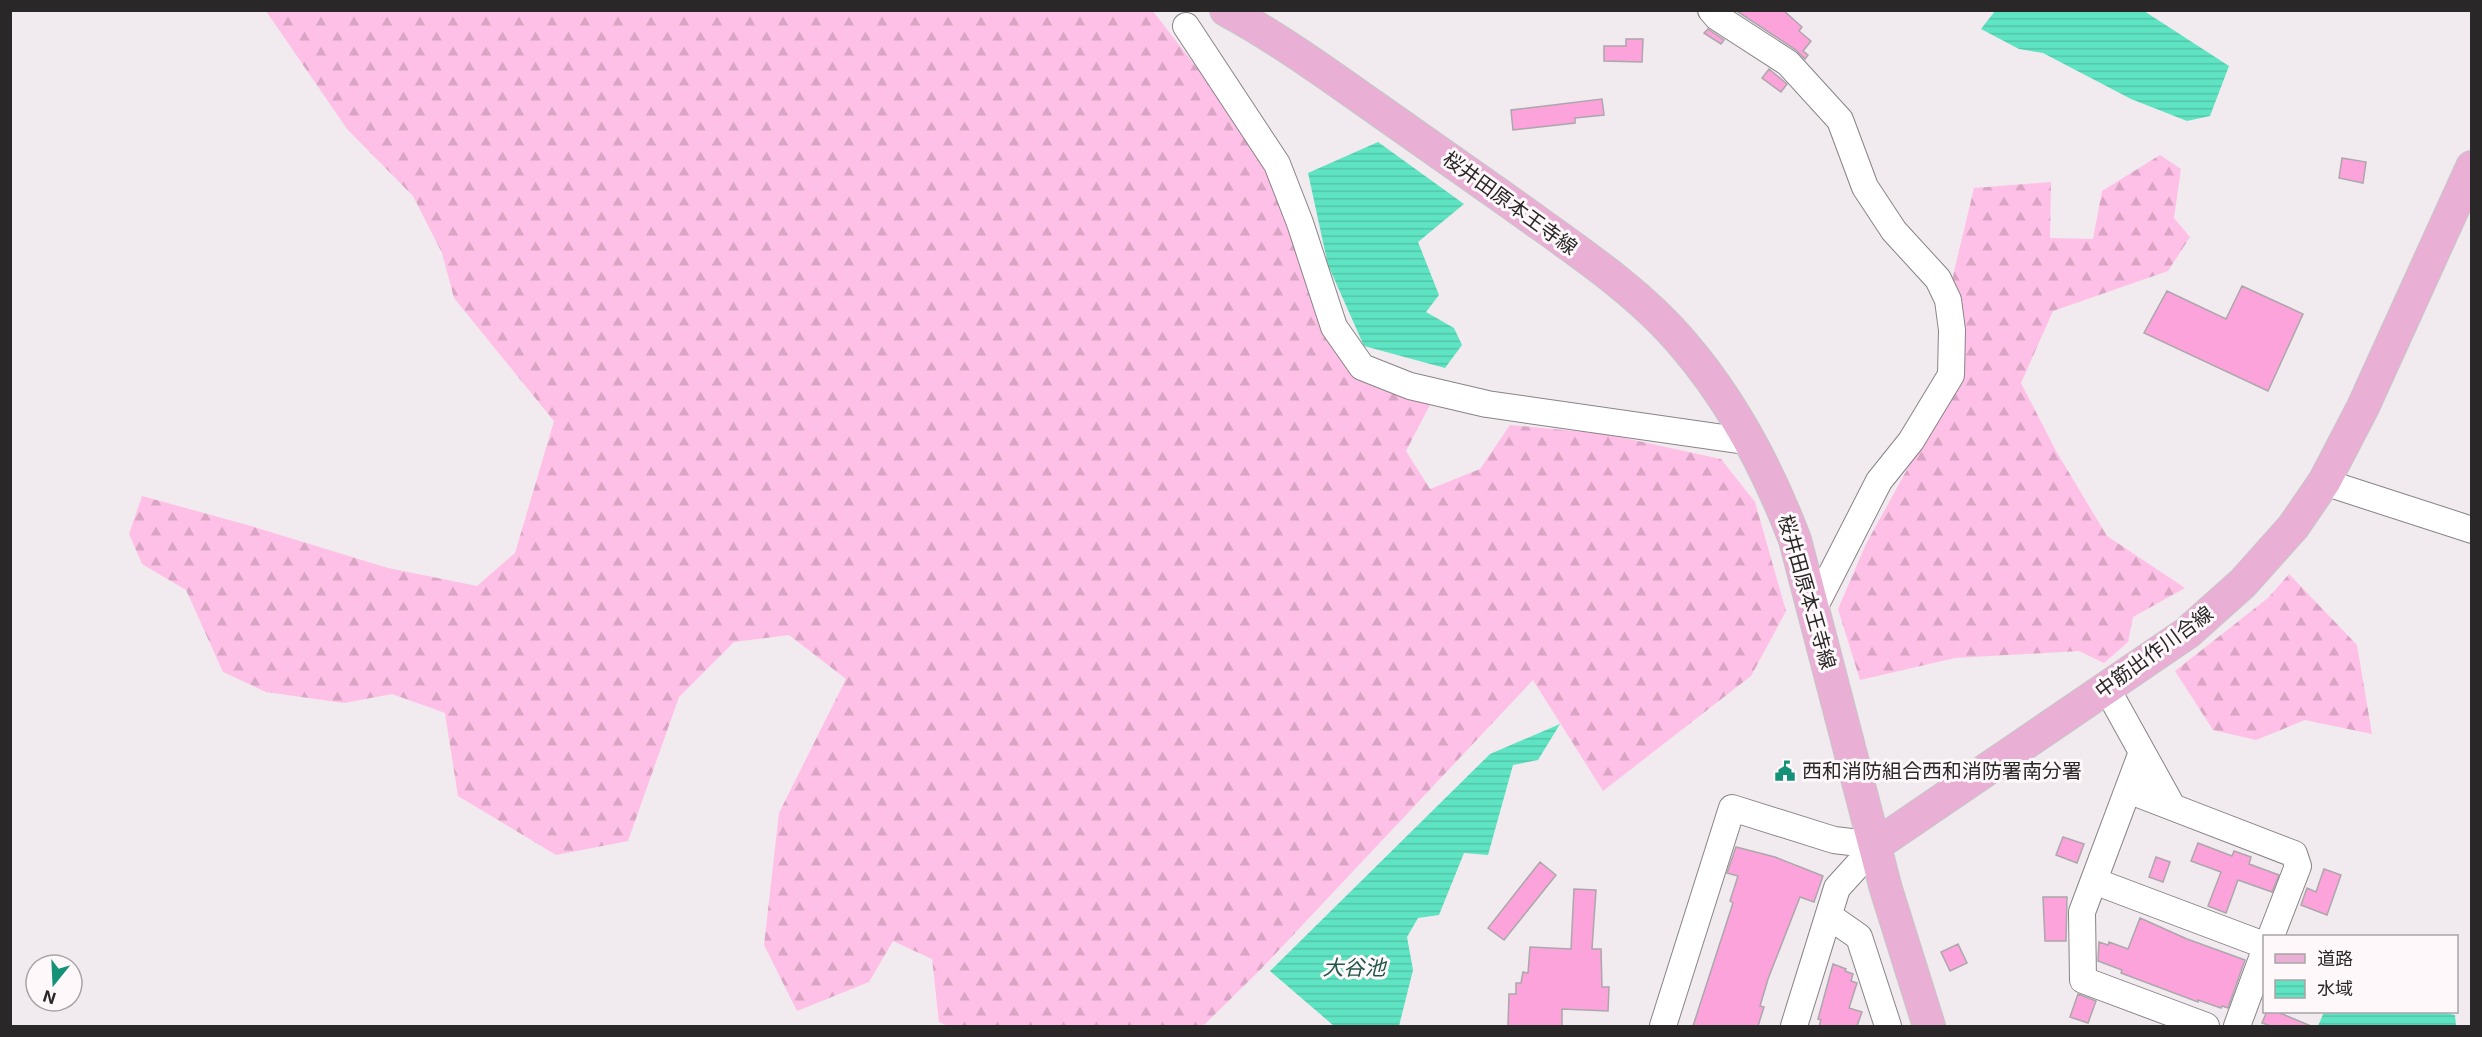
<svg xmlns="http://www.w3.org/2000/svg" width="2482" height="1037" font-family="Inter,'Noto Sans JP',sans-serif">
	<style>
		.forest { fill: url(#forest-firs) }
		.water { fill: url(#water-rules) }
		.building { fill: #fda3dc; stroke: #aca7aa; stroke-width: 1.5 }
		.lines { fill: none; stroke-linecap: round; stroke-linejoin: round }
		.minor-casing { stroke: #898387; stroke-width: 28 }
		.major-casing { stroke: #c7c7c7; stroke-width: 34 }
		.minor { stroke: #fff; stroke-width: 26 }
		.major { stroke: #e9afd4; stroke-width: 32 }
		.labels { text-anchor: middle; stroke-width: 6; stroke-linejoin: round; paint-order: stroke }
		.street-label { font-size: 20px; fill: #292728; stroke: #fef8fb }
		.poi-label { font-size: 20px; fill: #292728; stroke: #fef8fb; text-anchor: start }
		.water-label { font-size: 21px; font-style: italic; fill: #1f5749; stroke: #fef8fb }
	</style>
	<defs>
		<pattern id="forest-firs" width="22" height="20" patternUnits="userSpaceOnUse" patternTransform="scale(1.5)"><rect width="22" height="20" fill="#fec0e6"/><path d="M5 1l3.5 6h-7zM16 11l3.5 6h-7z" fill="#daa5c5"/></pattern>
		<pattern id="water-rules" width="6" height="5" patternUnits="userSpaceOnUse" patternTransform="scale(1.5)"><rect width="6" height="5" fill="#5fe4c3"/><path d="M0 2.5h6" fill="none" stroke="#53c4a8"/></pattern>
	</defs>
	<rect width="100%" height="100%" fill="#f1eaee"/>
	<path class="forest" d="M1152,10L1255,143L1292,236L1329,343L1367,382L1432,401L1406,451L1430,489L1480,469L1510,425L1606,434L1721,459L1755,502L1786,611L1751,676L1603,791L1533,680L1261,969L1203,1026H948L939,1022L932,959L893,941L869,982L797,1011L764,945L779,813L846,679L789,635L734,642L679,697L628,841L556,855L458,796L445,713L392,694L344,703L266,692L223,672L186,590L142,564L129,534L142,496L251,526L388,568L477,586L515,553L554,421L454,298L442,253L413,196L347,129L266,11Z
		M2160,155L2181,169L2174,218L2190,237L2168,271L2053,311L2021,383L2056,451L2107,536L2185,588L2133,617L2128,642L2104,663L2079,651L1955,658L1860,680L1838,609L1866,544L1958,377L1953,276L1974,188L2051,182L2050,238L2093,239L2102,191Z
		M2289,574L2357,645L2372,734L2305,720L2256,740L2213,730L2175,671L2268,598Z"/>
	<path class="water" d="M1995,11H2144L2229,66L2210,116L2187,121L2131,99L2043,53L2019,49L1981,29Z
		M1378,142L1464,204L1418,242L1439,295L1426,312L1454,328L1462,345L1445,368L1364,346L1328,265L1308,173Z
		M1560,724L1538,760L1513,765L1488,855L1464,853L1439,915L1418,918L1407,937L1413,970L1399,1026H1334L1270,971L1490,754Z
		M2324,1012H2441L2455,1015L2456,1026H2318Z"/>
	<path class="building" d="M1735,10H1783L1802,27L1799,31L1811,41L1803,51L1808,55L1805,59L1796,50Z
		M1708,29L1724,40L1721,44L1704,33Z
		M1626,39H1643L1642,62L1604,61V46H1626Z
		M1769,69L1787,84L1781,92L1762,78Z
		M1602,99L1604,115L1575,118V123L1513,130L1511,110Z
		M2342,158L2366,162L2363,183L2339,178Z
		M2242,286L2303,314L2268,391L2144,333L2167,291L2226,319Z
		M2063,837L2084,844L2077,863L2056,855Z
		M2198,843L2232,856L2234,851L2251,857L2249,864L2279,875L2272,892L2238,880L2226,913L2208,906L2221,872L2191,861Z
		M1736,847L1775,857L1823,876L1814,902L1800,897L1768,979L1760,1006L1764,1007L1758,1026H1693L1733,903L1730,901L1738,876L1727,873Z
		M2156,857L2170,862L2163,882L2149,877Z
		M1540,862L1556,875L1504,940L1488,928Z
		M2324,869L2341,875L2327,915L2301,905L2307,888L2316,892Z
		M1574,889L1596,890L1592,949H1601L1602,987H1609L1608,1011L1562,1009V1026H1508L1509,994H1516V983H1521L1523,972L1528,973L1530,947L1571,949Z
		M2043,897H2067L2066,941H2045Z
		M2140,918L2187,939L2245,960L2228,1008L2222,1006L2221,1008L2198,1000V1002L2121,973L2122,970L2098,961L2099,942L2108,945L2109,942L2128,949Z
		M1958,944L1967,963L1950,971L1941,952Z
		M1833,964L1846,969L1845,971L1853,974L1851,981L1857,983L1849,1008L1862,1012L1857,1026H1819L1821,1020L1818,1019Z
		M2078,994L2096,1001L2088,1023L2070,1017Z
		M2267,1011H2275L2311,1026H2271L2262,1023Z"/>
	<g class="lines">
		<g class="minor-casing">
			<path id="minor" d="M1711,10L1717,17L1788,63L1840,120L1865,187L1894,231L1938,279L1948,300L1952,330L1951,375L1911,441L1879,481L1813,610
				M1186,26L1277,164L1300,223L1334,327L1362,367L1410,386L1487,404L1752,442
				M2324,482L2472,530
				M2106,687L2172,806
				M2142,752L2082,912L2083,980L2206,1026
				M2128,790L2294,854L2298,866L2271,936
				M2094,881L2264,945
				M1829,916L1859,937L1888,1026
				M1663,1026L1732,808L1834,840L1876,845
				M1794,1026L1837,888L1876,845
				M2237,1026L2264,953"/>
		</g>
		<g class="major-casing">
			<path id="major" d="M1226,10C1274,36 1319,68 1363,99C1412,133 1460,167 1508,201C1567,244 1636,288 1683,344C1733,402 1768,469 1795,540L1886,889L1929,1026
				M1876,845L2187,633L2243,583L2293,527L2324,482L2363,407L2472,167"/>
		</g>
		<use href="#minor" class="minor"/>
		<use href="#major" class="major"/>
	</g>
	<defs>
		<g id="civic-bare" transform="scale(1.62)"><path d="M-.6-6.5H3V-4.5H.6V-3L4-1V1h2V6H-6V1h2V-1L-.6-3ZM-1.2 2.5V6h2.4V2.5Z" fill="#149177" stroke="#fef8fb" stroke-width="2.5" paint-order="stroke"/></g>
	</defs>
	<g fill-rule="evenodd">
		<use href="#civic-bare" x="1785" y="771"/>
	</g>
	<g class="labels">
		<g class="street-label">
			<text transform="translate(1510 203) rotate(36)" y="7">桜井田原本王寺線</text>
			<text transform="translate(1807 592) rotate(74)" y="7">桜井田原本王寺線</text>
			<text transform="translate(2154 652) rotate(-36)" y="7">中筋出作川合線</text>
		</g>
		<g class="poi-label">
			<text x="1802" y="778">西和消防組合西和消防署南分署</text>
		</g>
		<g class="water-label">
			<text x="1354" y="975">大谷池</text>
		</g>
	</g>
	<rect width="2482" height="1037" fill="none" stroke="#292728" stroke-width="24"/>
	<rect x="2263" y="935" width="195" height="78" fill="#fef8fb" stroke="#a9a4a7" stroke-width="1.5"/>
	<rect x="2275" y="954" width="30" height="9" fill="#e9afd4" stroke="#a9a4a7" stroke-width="1.5"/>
	<text x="2317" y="965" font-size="18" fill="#292728">道路</text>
	<rect x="2275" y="980" width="30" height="18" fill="url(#water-rules)" stroke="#a9a4a7" stroke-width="1.5"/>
	<text x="2317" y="995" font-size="18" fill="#292728">水域</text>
	<g transform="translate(54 983) rotate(198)"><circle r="28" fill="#fef8fb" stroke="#a9a4a7" stroke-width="1.5"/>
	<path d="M0-4.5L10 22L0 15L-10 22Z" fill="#149177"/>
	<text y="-9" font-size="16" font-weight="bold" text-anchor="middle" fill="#292728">N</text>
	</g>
</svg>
